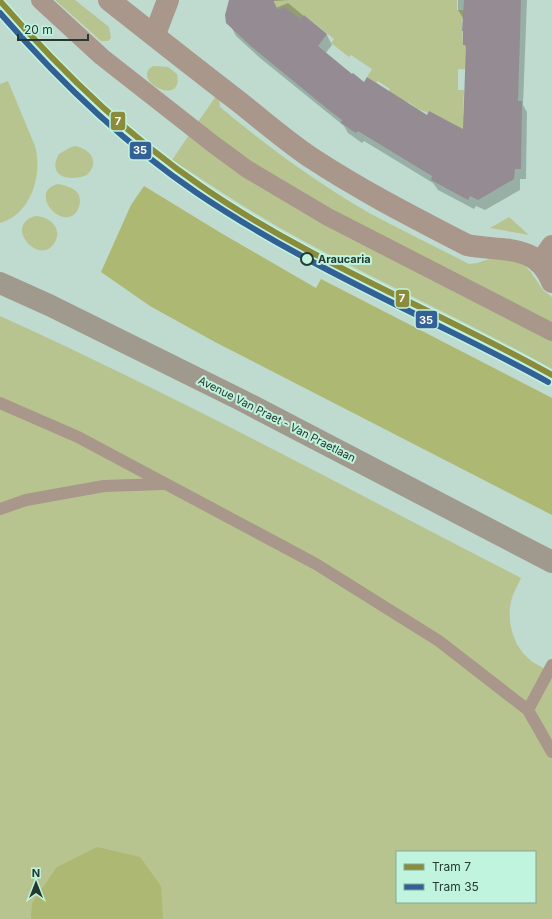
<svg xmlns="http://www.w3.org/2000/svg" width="552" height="919" font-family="Inter,sans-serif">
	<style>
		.green { fill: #b8c48f; fill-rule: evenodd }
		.forest { fill: #adb873 }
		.shadow { fill: #0003 }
		.building { fill: #948b93 }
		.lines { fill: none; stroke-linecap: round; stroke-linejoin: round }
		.service { stroke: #a8978a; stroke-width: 12 }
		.pedestrian { stroke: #a8978a; stroke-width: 18 }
		.minor { stroke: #a8978a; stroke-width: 22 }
		.primary { stroke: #a09a8e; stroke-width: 22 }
		.tram-1-casing { stroke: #c0f4de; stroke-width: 9 }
		.tram-2-casing { stroke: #c0f4de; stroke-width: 9 }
		.tram-1 { stroke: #8a8c3c; stroke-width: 6 }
		.tram-2 { stroke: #336195; stroke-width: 6 }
		.stop-dot { fill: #c0f4de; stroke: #243930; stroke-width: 2 }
		.labels { text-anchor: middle; stroke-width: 4; stroke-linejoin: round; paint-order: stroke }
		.stop-label { font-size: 11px; font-weight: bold; fill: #243930; stroke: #c0f4de; text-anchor: start }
		.street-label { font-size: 11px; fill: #243930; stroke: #c0f4de }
		.line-badge { stroke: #c0f4de; stroke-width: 1.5 }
		.badge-label { font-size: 11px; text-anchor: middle; font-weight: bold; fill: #fff }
	</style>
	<rect width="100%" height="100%" fill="#bfdbcf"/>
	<path class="green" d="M55,0H75L109,27L111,38L108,41H101Z
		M272,0H457V10H465L464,19L462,20L463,44L473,45V70L458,69V90H464L463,115L471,116L489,167L428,113L418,109L408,102L405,107L384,97L390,89L378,81L376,83L367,77L372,69L351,55L349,57L331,43L334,39L304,15L300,19L278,10L277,7L275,8Z
		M153,66L168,67L177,74C184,109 129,80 153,66Z
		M8,81L35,146C43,175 31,214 0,223V84Z
		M216,96L219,98L220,107C268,147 317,183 371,214C403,231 436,247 469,264L477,263L492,258L503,257L523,264L530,271L543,290L552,297V324L351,220L240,155L198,122Z
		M189,135L348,236L552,341V369C463,319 369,278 280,228C243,207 208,183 172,160Z
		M76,146C91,150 100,162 87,175C70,182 46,177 59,154L71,147Z
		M58,184C65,185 71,187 76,191C83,197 80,212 72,216C54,224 31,190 58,184Z
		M35,216C48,216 63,227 55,242C41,268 2,226 35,216Z
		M509,217L529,235L490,228Z
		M0,316C177,396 348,489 521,578C518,585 514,591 512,598C506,618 512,644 528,658C534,664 544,668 552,672V919H0ZM397,852H535V902H397Z"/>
	<path class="forest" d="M144,186L221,233L316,288L321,279L552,398V515L215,342L150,306L101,272L131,205Z
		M97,847L140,857L161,886L163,919H31L32,903L57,867Z"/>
	<path class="shadow" d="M233,0H289L235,4Z
		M458,0H527L523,105L527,112L526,179H520V190L485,210L476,206L474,209L438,190L433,183L364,141L362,143L348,133L344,126L260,58L236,36L231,26L288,3L327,35L332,45L325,54L364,84L427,116L464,130L467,49L464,44L463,18L458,10Z"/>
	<path class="building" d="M229,0H273L278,10L284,7L300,19L304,15L327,34L318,46L352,74L353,73L364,82L367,77L427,115L429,111L463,129L466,45H463V31H462L464,0H521L518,101H522L521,169H515L514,179L478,200L470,196L468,200L431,180L432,176L358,131L356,133L341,123L342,120L330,111L253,48L226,23L225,15Z"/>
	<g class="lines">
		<path class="service" d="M0,403L78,437L316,564L439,641L528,710L552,752
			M0,509L26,500L104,486L164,484
			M528,710L552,665"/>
		<path class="pedestrian" d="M40,0L102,57L213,144L247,169L328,217L552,332"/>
		<path class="minor" d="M109,0C152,34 195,68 238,101C262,120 285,140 310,157C360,190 413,217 467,245C500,252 537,242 552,282
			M155,34L168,0
			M541,262L552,246"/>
		<path class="primary" d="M0,283L49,305L241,400L552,562"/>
		<g class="tram-1-casing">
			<path id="tram-1" d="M0,1C60,70 125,134 201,186C311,262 436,310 552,375"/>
		</g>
		<g class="tram-2-casing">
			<path id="tram-2" d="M0,13C59,81 123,143 197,193C268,241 346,280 423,318C465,339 507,359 548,382"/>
		</g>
		<use href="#tram-1" class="tram-1"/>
		<use href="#tram-2" class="tram-2"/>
	</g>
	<circle class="stop-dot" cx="307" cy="259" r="6"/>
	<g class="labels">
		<g class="stop-label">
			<text x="318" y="263">Araucaria</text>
		</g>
		<g class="street-label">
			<text transform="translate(277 419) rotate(27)" y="4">Avenue Van Praet - Van Praetlaan</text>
		</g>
	</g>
	<g class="line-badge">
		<rect x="110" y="111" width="16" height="20" rx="4" fill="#8a8c3c"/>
		<rect x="129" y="141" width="23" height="19" rx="4" fill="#336195"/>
		<rect x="395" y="289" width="15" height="19" rx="4" fill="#8a8c3c"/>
		<rect x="415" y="310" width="23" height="19" rx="4" fill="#336195"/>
	</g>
	<g class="badge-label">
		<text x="118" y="125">7</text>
		<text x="140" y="154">35</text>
		<text x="402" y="302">7</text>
		<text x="426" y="324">35</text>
	</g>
	<rect x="396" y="851" width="140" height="52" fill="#c0f4de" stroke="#82a998"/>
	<rect x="404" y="864" width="20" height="6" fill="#8a8c3c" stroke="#82a998"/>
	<text x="432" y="871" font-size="12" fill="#243930">Tram 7</text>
	<rect x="404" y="884" width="20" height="6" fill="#336195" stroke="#82a998"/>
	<text x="432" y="891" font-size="12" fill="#243930">Tram 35</text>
	<g transform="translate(36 883)" stroke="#c0f4de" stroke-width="3" paint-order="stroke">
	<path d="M0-3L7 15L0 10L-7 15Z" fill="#243930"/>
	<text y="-6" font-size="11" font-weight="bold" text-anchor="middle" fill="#243930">N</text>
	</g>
	<path d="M18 34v6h70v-6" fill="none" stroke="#243930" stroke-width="2"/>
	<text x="24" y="34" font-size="12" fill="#243930" stroke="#c0f4de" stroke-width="3" paint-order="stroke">20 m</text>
</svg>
